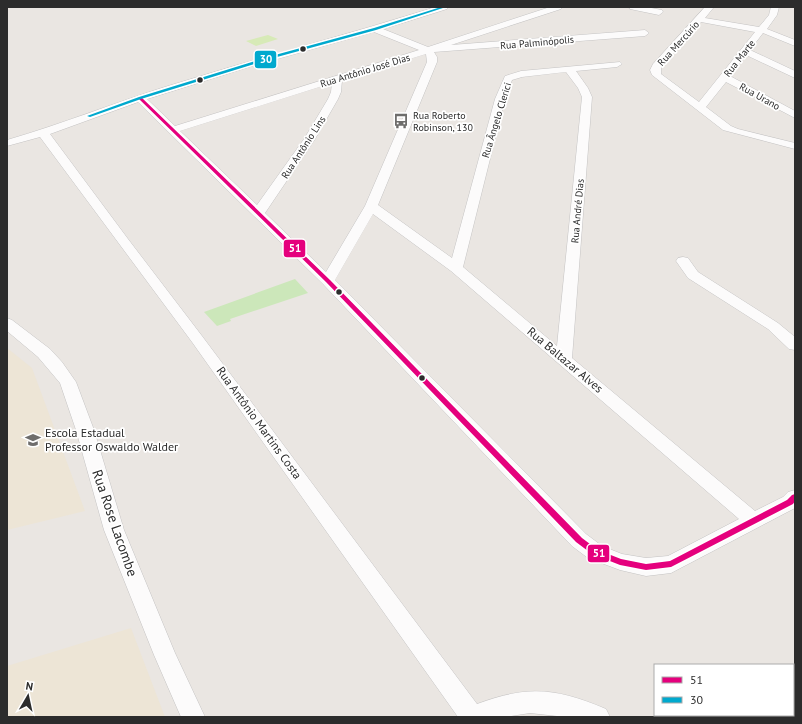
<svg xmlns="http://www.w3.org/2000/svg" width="802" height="724" font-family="'PT Sans',sans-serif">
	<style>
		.education { fill: #ede5d6 }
		.green { fill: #cce7ba }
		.pitch { fill: #d7eab7 }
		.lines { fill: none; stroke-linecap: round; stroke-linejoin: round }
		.minor-casing { stroke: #c4c3c3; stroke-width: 1 }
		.minor { fill: #fcfbfb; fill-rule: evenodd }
		.bus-1-casing { stroke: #fff; stroke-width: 3 }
		.bus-2-casing { stroke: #fff; stroke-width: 3 }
		.bus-1 { fill: #e5007d; fill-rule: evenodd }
		.bus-2 { fill: #00a9ce; fill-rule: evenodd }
		.bus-dot { fill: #2c2c2c; stroke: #fff; stroke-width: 1.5 }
		.labels { text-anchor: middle; stroke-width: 3.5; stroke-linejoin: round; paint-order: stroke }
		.far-street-label { font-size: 10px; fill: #2c2c2c; stroke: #fff }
		.far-poi-label { font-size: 10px; fill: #2c2c2c; stroke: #fff; text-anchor: start }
		.street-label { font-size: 12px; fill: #2c2c2c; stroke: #fff }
		.poi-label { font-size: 12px; fill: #2c2c2c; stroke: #fff; text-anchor: start }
		.near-street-label { font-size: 14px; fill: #2c2c2c; stroke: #fff }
		.line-badge { stroke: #fff; stroke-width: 1.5 }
		.badge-label { font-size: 11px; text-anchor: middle; font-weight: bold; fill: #fff }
	</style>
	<rect width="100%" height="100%" fill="#eae6e2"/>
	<path class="education" d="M7,348L32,368L85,511L7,530Z
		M131,628L165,717H7V666Z"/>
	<path class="green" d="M295,279L308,293L230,319L231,321L217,326L204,312Z"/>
	<path class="pitch" d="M268,35L278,39L256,46L246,41Z"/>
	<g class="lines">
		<g class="minor-casing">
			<path id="minor" d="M436,7H448L447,9L383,29L428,47L550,7H562L561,9L451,45L645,30L649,33L645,36L434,52L437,57V62L378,205L452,258L495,99L505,76L521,71L620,62L622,64L617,67L576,71L588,88L592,97L572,358L755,511L783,497L788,492L795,490V508L671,573L646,576L620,570L588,558L572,546L323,284L138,102L50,134L128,239L202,336L477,704C528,685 556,688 606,709L610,717H566L530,713L504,717H458L192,342L40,137L7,146V140C62,124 114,103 168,86C257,58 347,35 436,7ZM374,32L419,50L175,126L147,99L252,66ZM426,54L427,62L365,206L326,272L265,213L315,139L338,99L341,92L342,80ZM566,72L578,88L582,97L557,346L463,267L505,99L512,80L522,77ZM332,83L331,92L328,99L304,139L257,205L180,131ZM373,214L451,271L739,519L668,556L646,558L622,554L602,546L586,534L335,280Z
				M629,7H646L662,10L663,12L659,15L630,9Z
				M705,7H714L705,18L759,27L769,15L771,7H779L777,15L767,29L795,40V46L763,33L750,50L795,71V78L746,55L730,76L795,111V118L726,82L706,107L731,126L738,129L795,143V149L723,130L652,75L650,70L653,64ZM701,22L755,32L699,102L661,74V67Z
				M683,257L688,258L698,272L778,323L795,337V350L789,349L768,329L688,278L676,261L678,258Z
				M7,318L12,320L50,349L62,362L76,382L94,430L124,530L175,653L205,717H181L154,655L104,530L76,430L60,383L38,357L7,331Z
				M795,695V717H762L763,715H793V696Z"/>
		</g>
		<use href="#minor" class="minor"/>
		<g class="bus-1-casing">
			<path id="bus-1" d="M139,97H141L330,280L582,538L598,550L621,559L646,564L670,561L787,500L792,495L795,494V501L793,504L671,567L646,570L620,565L592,554L576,542L326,282L139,99Z"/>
		</g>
		<g class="bus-2-casing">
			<path id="bus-2" d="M441,7H446L376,30L277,57L141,99L90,117L87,116L139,97L275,55L374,28Z"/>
		</g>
		<use href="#bus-1" class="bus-1"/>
		<use href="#bus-2" class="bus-2"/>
	</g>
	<defs>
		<g id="bus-bare" transform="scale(1.2)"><path d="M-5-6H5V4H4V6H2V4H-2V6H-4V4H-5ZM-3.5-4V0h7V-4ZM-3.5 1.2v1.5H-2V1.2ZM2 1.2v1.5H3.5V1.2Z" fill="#6e6d6c" stroke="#fff" stroke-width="2.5" paint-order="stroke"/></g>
		<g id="school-bare" transform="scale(1.2)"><path d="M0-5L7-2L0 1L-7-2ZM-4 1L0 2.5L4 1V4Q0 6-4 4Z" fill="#6e6d6c" stroke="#fff" stroke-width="2.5" paint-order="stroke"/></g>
	</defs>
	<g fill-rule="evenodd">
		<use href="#bus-bare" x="401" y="121"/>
		<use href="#school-bare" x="33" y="440"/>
	</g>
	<g class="bus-dot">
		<circle cx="303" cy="49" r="3.5"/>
		<circle cx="200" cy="80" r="3.5"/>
		<circle cx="339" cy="292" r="3.5"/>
		<circle cx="422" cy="378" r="3.5"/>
	</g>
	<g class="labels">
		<g class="far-street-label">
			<text transform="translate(537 42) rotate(-5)" y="4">Rua Palminópolis</text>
			<text transform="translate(678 43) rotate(-48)" y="4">Rua Mercúrio</text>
			<text transform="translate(739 58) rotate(-52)" y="4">Rua Marte</text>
			<text transform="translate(365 70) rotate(-17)" y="4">Rua Antônio José Dias</text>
			<text transform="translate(760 96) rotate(29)" y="4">Rua Urano</text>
			<text transform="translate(496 120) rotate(-73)" y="4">Rua Ângelo Clerici</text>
			<text transform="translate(303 147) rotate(-57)" y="4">Rua Antônio Lins</text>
			<text transform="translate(577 211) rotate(-85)" y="4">Rua André Dias</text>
		</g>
		<g class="far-poi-label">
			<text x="413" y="119">Rua Roberto<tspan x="413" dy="12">Robinson, 130</tspan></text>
		</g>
		<g class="street-label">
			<text transform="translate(565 360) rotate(40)" y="4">Rua Baltazar Alves</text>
			<text transform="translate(259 423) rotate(54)" y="4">Rua Antônio Martins Costa</text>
		</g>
		<g class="poi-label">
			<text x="45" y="437">Escola Estadual<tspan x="45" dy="14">Professor Oswaldo Walder</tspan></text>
		</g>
		<g class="near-street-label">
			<text transform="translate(115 523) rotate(71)" y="5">Rua Rose Lacombe</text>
		</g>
	</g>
	<g class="line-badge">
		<rect x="254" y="50" width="23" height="19" rx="4" fill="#00a9ce"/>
		<rect x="283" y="239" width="23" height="19" rx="4" fill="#e5007d"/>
		<rect x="587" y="544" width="23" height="19" rx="4" fill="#e5007d"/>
	</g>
	<g class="badge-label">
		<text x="266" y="63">30</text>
		<text x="295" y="252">51</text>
		<text x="599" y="557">51</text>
	</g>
	<rect width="802" height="724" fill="none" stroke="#2c2c2c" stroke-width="16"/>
	<rect x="654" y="664" width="140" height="52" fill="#ffffff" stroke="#ababab"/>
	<rect x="662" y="677" width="20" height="6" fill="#e5007d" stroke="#ababab"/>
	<text x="690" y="684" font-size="12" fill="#2c2c2c">51</text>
	<rect x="662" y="697" width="20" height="6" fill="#00a9ce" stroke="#ababab"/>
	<text x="690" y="704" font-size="12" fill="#2c2c2c">30</text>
	<g transform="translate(28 696) rotate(9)" stroke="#ffffff" stroke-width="3" paint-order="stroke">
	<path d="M0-3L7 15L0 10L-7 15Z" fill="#2c2c2c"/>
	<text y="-6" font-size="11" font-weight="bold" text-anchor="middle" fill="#2c2c2c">N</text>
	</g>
</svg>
